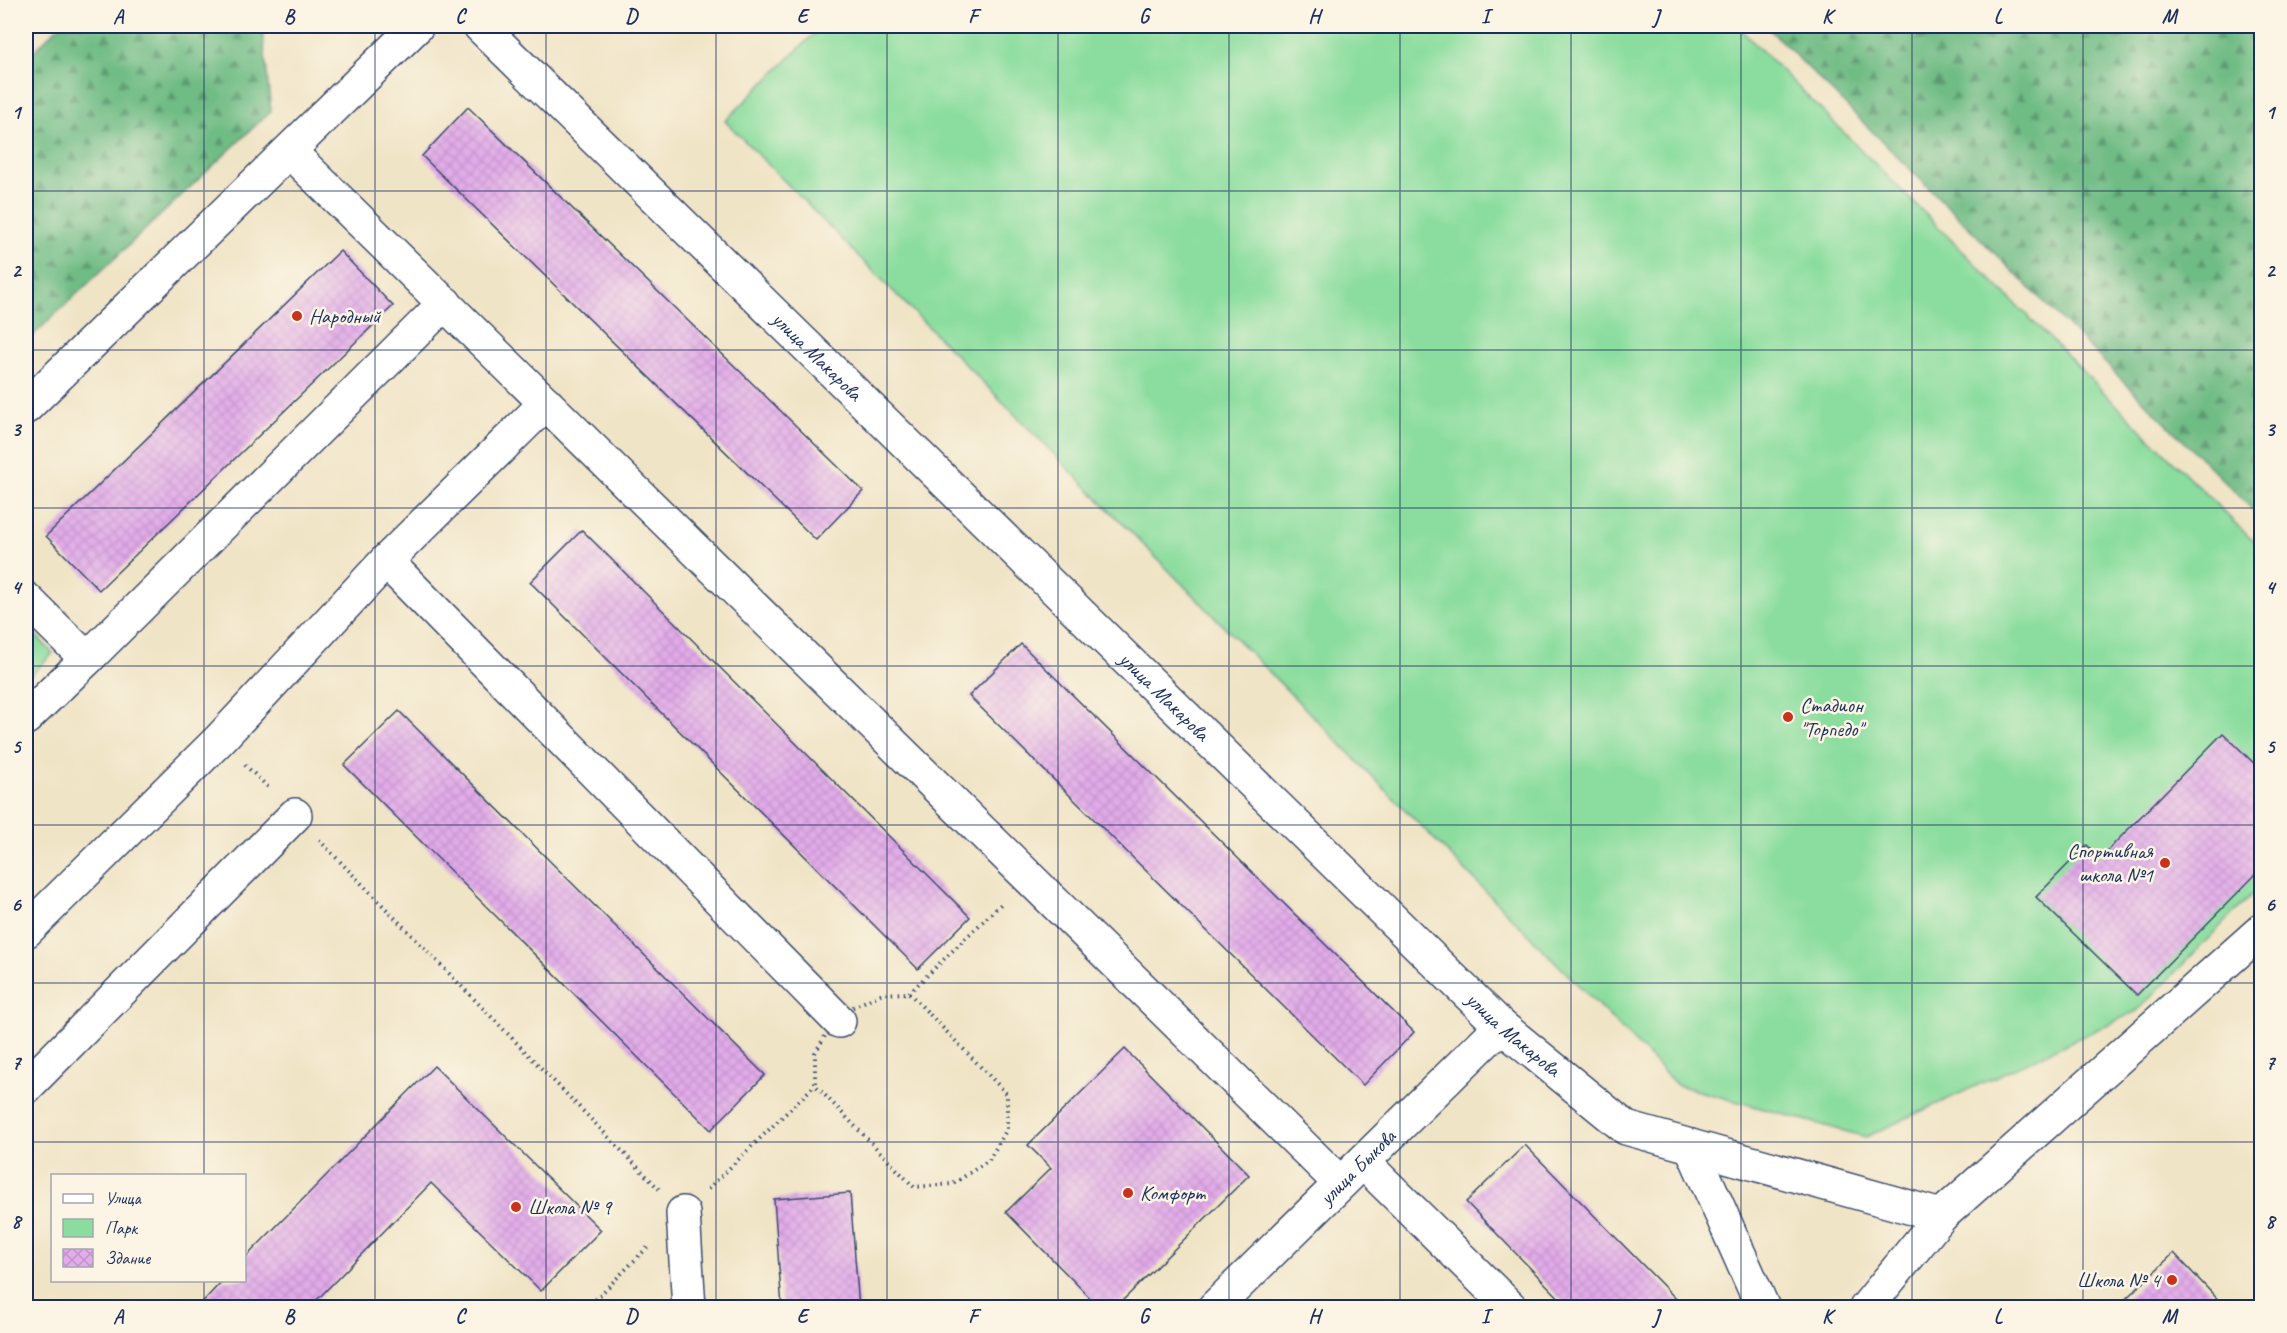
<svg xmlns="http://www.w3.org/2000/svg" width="2287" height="1333" font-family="Caveat,sans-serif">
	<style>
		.green { fill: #8add9e; stroke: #52867e; stroke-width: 1.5 }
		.forest { fill: url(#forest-firs); stroke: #457672; stroke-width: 1.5 }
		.building { fill: url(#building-cross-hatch) }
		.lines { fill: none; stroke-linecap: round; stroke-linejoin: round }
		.minor-casing { stroke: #3b4a6e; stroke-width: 36 }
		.path { stroke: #3b4a6e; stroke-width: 4; stroke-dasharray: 1.5 4.5; stroke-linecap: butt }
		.minor { stroke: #fff; stroke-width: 33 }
		.grid { fill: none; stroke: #1b2f5e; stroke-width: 1.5; stroke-opacity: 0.55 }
		.poi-dot { fill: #c8321e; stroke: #fcf5e5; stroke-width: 2 }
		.labels { text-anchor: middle; stroke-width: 5; stroke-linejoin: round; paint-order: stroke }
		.poi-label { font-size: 21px; fill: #1b2f5e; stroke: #fcf5e5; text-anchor: start }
		.street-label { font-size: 21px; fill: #1b2f5e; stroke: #fcf5e5 }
		.neatline { fill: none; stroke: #1b2f5e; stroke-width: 2 }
		.grid-label { font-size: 20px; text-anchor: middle; font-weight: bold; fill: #1b2f5e }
	</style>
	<defs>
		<pattern id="forest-firs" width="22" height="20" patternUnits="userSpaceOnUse" patternTransform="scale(1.5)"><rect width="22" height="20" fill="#6fbc85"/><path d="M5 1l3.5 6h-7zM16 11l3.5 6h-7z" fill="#5a9970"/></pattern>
		<pattern id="building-cross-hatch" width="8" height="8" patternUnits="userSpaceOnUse" patternTransform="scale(1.5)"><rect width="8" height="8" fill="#e2abe9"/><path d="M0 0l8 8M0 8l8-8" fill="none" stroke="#c193ca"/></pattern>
	</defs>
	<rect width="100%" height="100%" fill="#fcf5e5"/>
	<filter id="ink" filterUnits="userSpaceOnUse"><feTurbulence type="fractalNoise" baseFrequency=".0167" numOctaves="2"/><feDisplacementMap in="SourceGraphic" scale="12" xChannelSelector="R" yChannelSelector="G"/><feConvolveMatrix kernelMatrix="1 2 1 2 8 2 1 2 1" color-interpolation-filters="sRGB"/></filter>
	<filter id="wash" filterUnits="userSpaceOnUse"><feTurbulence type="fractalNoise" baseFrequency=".008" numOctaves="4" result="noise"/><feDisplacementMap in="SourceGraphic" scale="24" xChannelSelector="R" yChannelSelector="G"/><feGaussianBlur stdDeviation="1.35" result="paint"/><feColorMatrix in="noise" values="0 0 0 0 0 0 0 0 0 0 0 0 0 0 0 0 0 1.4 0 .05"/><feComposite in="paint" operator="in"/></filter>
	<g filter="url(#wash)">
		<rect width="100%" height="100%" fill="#f0e4c6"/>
		<path class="green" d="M822,26H1737L2261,549V885L2137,1011L1866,1137L1677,1085L725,121Z
			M26,625L53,653L26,680Z"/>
		<path class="forest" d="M59,26H262L271,111L26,342V59Z
			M1766,26H2261V518Z"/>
		<g id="blocks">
			<path class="building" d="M468,107L863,491L816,540L422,156Z
				M340,251L393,306L99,590L46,536Z
				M582,530L970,917L918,969L530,582Z
				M1021,644L1414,1032L1363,1085L969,696Z
				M399,711L765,1075L711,1130L344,765Z
				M2223,733L2262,771V868L2137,995L2036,897L2087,845L2100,858Z
				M1125,1049L1249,1175L1115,1308H1100L1006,1212L1051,1168L1028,1145Z
				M434,1066L601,1230L541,1291L431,1183L309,1308H197L223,1280H244V1259Z
				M1525,1145L1685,1308H1569L1466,1202Z
				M850,1193L859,1308H782L774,1199Z
				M2174,1253L2226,1308H2116Z"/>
		</g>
	</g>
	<g filter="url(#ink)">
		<use href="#blocks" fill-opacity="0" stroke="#3b4a6e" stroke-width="1.5"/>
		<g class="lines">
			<g class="minor-casing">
				<g id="minor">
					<path id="s1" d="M480,26L1501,1026L1626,1128L1941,1216"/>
					<path d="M289,151L1340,1183"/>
					<path d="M546,403L386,561L839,1021"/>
					<path d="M26,407L417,26"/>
					<path d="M26,599L87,659L445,303"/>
					<path d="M26,718L87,659"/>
					<path d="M26,931L220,739L386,561"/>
					<path d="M26,1087L295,815"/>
					<path d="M1691,1146L1763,1308"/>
					<path d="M1363,1162L1511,1308"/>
					<path d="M683,1213L689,1308"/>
					<path id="s2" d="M1214,1308L1501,1026"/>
					<path d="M1866,1308L1941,1216L2262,930"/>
				</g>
			</g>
			<path class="path" d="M245,765L270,789
				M319,840L659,1189
				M909,993L1007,1094V1129L989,1160L953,1184L914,1187L815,1085V1053L828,1031L851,1008L881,994Z
				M909,993L1003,902
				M708,1189L815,1085
				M587,1308L648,1247"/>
			<use href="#minor" class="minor"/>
		</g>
	</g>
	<path class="grid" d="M204,26V1176M375,26V1308M546,26V1308M716,26V1308M887,26V1308M1058,26V1308M1229,26V1308M1400,26V1308M1571,26V1308M1741,26V1308M1912,26V1308M2083,26V1308M26,191H2262M26,350H2262M26,508H2262M26,666H2262M26,825H2262M26,983H2262M26,1142H2262M204,1280V1308"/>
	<g class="poi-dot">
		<circle cx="297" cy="316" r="6"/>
		<circle cx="1788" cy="717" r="6"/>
		<circle cx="2165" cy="863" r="6"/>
		<circle cx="1128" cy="1193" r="6"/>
		<circle cx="516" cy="1207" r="6"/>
		<circle cx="2172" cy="1280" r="6"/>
	</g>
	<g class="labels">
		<g class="poi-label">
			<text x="309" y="323">Народный</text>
			<text x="1800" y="712">Стадион<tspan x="1800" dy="24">"Торпедо"</tspan></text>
			<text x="2153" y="858" text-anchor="end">Спортивная<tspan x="2153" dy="24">школа №1</tspan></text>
			<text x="1140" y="1200">Комфорт</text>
			<text x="528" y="1214">Школа № 9</text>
			<text x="2160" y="1287" text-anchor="end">Школа № 4</text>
		</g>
		<g class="street-label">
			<text dy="7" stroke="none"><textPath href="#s1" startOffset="472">улица Макарова</textPath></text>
			<text dy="7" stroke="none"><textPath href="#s1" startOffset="958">улица Макарова</textPath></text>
			<text dy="7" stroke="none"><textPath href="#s1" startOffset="1444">улица Макарова</textPath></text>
			<text dy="7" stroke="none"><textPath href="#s2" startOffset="201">улица Быкова</textPath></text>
		</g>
	</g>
	<rect width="2287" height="1333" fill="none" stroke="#fcf5e5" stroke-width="66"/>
	<rect x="51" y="1174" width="195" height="108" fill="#fcf5e5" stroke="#a2a6af" stroke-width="1.5"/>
	<rect x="63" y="1194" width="30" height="9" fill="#ffffff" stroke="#a2a6af" stroke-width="1.5"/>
	<text x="105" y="1204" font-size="18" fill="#1b2f5e">Улица</text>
	<rect x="63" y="1219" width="30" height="18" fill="#8add9e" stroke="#a2a6af" stroke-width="1.5"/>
	<text x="105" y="1234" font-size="18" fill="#1b2f5e">Парк</text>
	<rect x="63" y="1249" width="30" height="18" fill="url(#building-cross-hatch)" stroke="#a2a6af" stroke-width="1.5"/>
	<text x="105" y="1264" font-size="18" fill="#1b2f5e">Здание</text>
	<rect x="33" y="33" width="2221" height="1267" class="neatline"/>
	<g class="grid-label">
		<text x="118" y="23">A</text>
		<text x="289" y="23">B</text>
		<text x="460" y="23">C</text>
		<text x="631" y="23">D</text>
		<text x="802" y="23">E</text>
		<text x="973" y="23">F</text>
		<text x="1144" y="23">G</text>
		<text x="1314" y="23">H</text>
		<text x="1485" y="23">I</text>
		<text x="1656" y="23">J</text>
		<text x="1827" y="23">K</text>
		<text x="1998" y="23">L</text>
		<text x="2169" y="23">M</text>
		<text x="16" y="119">1</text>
		<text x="2270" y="119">1</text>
		<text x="16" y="277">2</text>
		<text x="2270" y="277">2</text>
		<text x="16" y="436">3</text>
		<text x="2270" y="436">3</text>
		<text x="16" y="594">4</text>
		<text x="2270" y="594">4</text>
		<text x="16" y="753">5</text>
		<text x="2270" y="753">5</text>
		<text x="16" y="911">6</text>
		<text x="2270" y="911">6</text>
		<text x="16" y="1069">7</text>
		<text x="2270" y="1069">7</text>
		<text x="16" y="1228">8</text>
		<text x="2270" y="1228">8</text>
		<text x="118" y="1323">A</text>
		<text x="289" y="1323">B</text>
		<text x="460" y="1323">C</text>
		<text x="631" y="1323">D</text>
		<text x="802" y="1323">E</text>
		<text x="973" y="1323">F</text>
		<text x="1144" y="1323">G</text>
		<text x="1314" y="1323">H</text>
		<text x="1485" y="1323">I</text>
		<text x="1656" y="1323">J</text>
		<text x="1827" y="1323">K</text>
		<text x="1998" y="1323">L</text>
		<text x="2169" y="1323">M</text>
	</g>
</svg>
